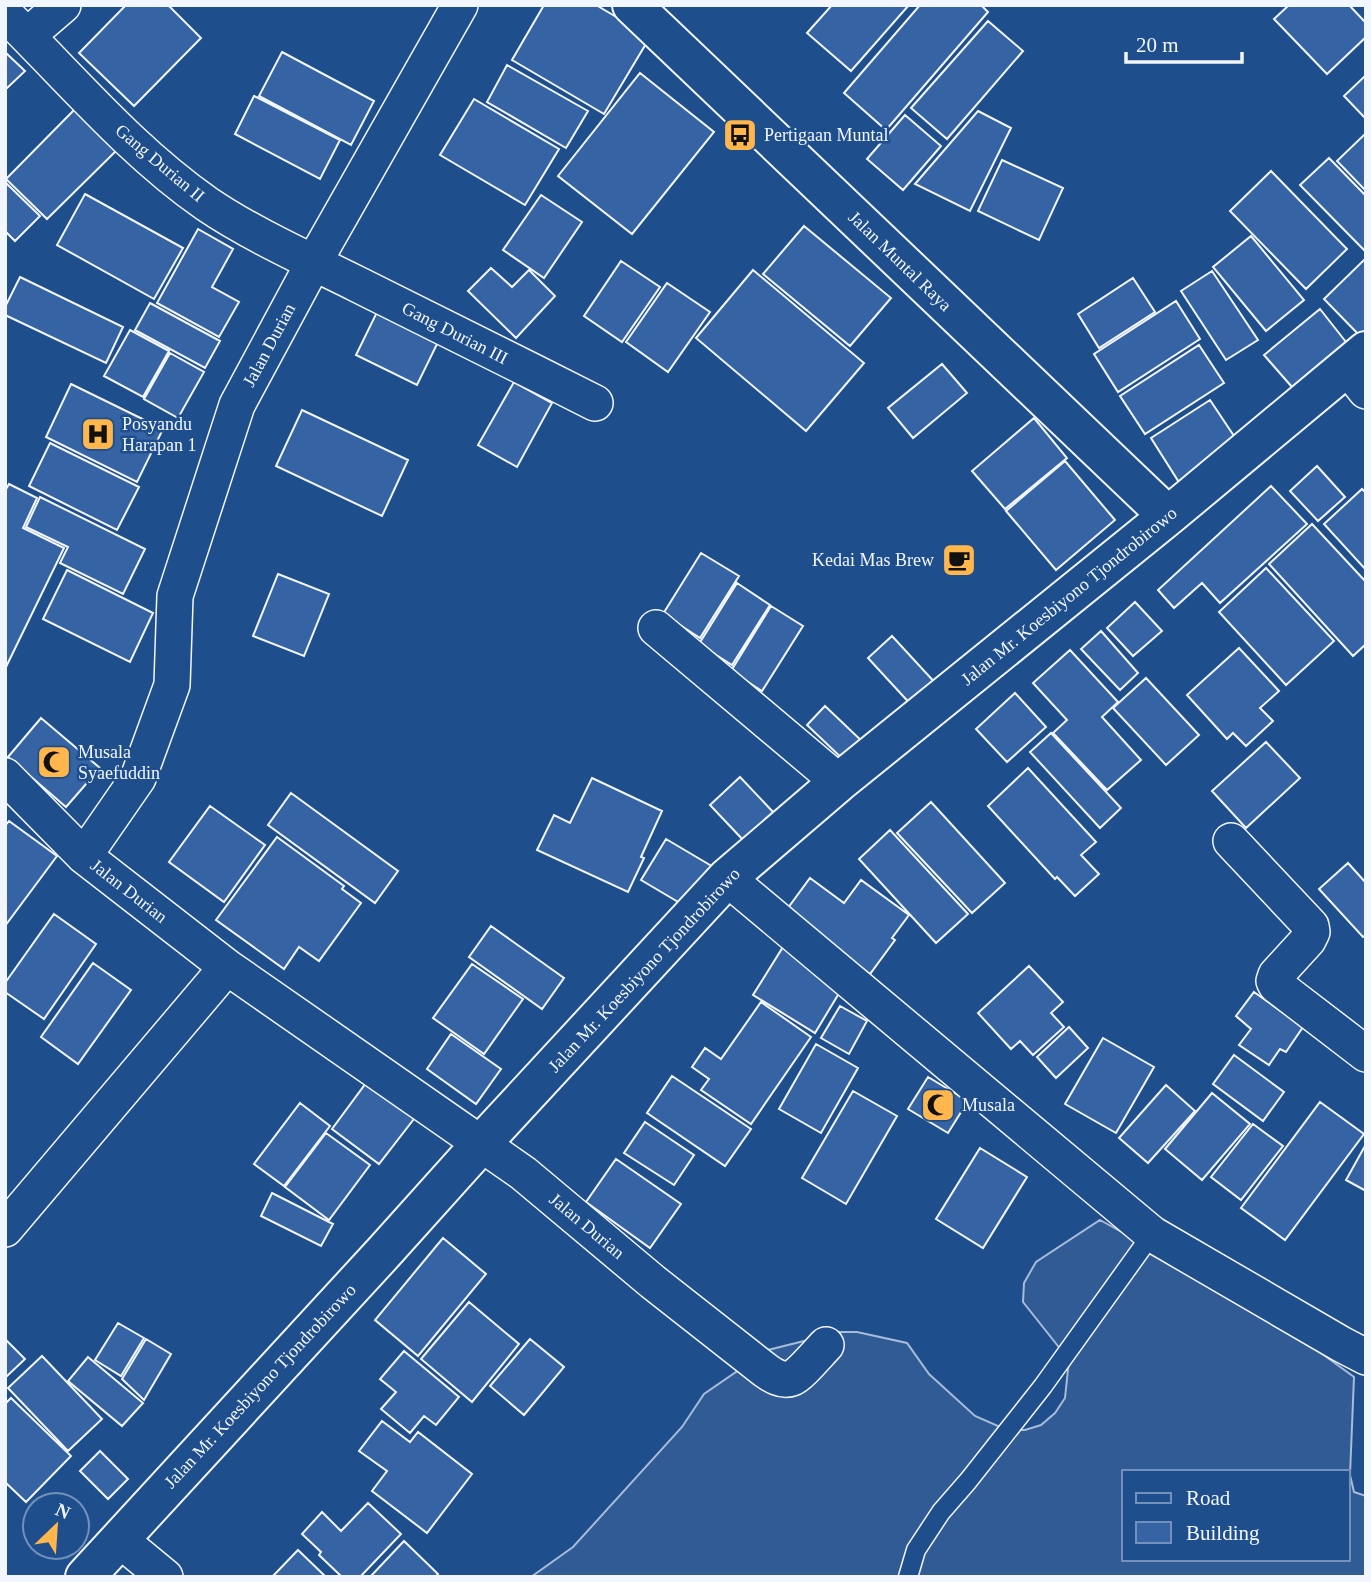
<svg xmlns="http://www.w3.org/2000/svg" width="1371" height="1582" font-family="'Times New Roman',serif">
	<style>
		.built { fill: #305b95; stroke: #a8bbd7; stroke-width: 2; fill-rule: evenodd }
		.building { fill: #3563a3; stroke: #f2f6ff; stroke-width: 2 }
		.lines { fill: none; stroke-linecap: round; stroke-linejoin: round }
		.service-casing { stroke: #f2f6ff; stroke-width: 21 }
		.minor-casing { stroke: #f2f6ff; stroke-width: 38 }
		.secondary-casing { stroke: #f2f6ff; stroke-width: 42 }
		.service { stroke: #1f4e8c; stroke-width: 18 }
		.minor { stroke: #1f4e8c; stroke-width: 35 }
		.secondary { stroke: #1f4e8c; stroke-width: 38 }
		.labels { text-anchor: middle; stroke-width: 5; stroke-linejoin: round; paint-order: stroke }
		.poi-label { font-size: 18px; fill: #f2f6ff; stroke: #1f4e8c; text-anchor: start }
		.street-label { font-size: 18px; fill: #f2f6ff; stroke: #1f4e8c }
	</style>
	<rect width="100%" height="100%" fill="#1f4e8c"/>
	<path class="built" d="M1100,1220L1259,1308L1354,1377L1350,1475L1354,1492L1366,1496V1577H531L573,1547L682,1427L704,1394L768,1350L840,1332H857L907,1343L929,1374L975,1416L1007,1430H1025L1041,1425L1055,1413L1065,1398L1069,1360L1023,1302L1024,1283L1036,1262ZM1124,1472H1348V1559H1124Z"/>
	<path class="building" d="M126,5H168L201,38L134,106L79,53Z
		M544,5H596L650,37L604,114L512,60Z
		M832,5H909L851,71L807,33Z
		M920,5H981L988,12L886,130L844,93Z
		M1289,5H1349L1366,23V37L1327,74L1274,19Z
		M988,21L1023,51L947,139L911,108Z
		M5,52L25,71L5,90Z
		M282,52L374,101L351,145L259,96Z
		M507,65L588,111L566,148L487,102Z
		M640,73L714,132L632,234L558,176Z
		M1366,75V119L1344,96Z
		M254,96L340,140L320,179L235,134Z
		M474,99L559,149L525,205L440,155Z
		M78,106L120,147L47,219L6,179Z
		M978,111L1011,128L970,211L915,184Z
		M905,115L941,146L903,190L867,159Z
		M1366,133V191L1337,161Z
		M1329,158L1366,196L1365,251L1300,185Z
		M1002,160L1063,188L1039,240L978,211Z
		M1271,171L1347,249L1306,289L1230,211Z
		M5,182L40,216L15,241L5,231Z
		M85,194L183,248L154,299L57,245Z
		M541,195L582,222L544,278L503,250Z
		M804,226L891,298L850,346L763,274Z
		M198,229L233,249L212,287L239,302L219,337L157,303Z
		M1251,236L1304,300L1266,331L1213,267Z
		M1366,258V338L1364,340L1324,299Z
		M621,261L660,287L622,342L584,316Z
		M491,268L512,287L529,270L555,296L516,338L468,291Z
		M753,270L864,363L806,431L696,338Z
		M1212,271L1258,340L1226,360L1181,291Z
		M20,277L123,327L106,363L5,315V307Z
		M1133,278L1155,312L1099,348L1078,314Z
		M667,283L710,312L668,372L626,342Z
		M1176,301L1200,339L1118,392L1094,354Z
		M150,303L220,341L205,368L135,330Z
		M1320,309L1346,342L1292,387L1264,355Z
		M378,310L439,340L417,385L356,355Z
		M130,330L169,351L143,397L104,376Z
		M1199,345L1224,383L1145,434L1120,396Z
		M170,353L204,372L178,418L144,399Z
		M942,364L967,393L913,438L888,408Z
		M514,382L552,403L517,467L478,445Z
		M71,384L163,429L137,482L46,437Z
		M1210,400L1242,448L1182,487L1151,438Z
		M302,410L408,460L382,516L276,466Z
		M1034,418L1067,458L1005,509L972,471Z
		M50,443L139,487L117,530L29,486Z
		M1065,461L1115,520L1056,570L1006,511Z
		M1317,466L1345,497L1318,521L1290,491Z
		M9,484L37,498L23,528L64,548L5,669V491Z
		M1271,486L1307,524L1220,603L1202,583L1174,608L1158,590Z
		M1362,489L1366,493V570L1324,524Z
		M40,497L145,549L123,594L60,563L68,547L26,527Z
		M1312,524L1366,582V644L1353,656L1269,564Z
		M701,553L739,576L700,638L663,614Z
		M1266,568L1334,641L1286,685L1219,612Z
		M67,570L153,613L130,662L43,619Z
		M278,574L329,594L304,656L253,636Z
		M737,583L770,605L732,665L699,644Z
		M1135,602L1162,631L1133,656L1107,628Z
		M771,606L803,626L762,691L731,671Z
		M1101,631L1138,673L1120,690L1081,649Z
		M892,636L939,687L915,709L868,658Z
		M1239,648L1279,691L1260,708L1273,721L1246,746L1233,733L1227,739L1187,695Z
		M1070,650L1118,702L1102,717L1141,760L1107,790L1053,733L1067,720L1033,683Z
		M1146,678L1199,735L1166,765L1113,708Z
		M1015,693L1046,727L1007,762L976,729Z
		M825,706L866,745L848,764L807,725Z
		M41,718L100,768L66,807L8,757Z
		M1051,733L1121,808L1100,828L1030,752Z
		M1266,742L1300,778L1246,828L1212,791Z
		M1028,768L1096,842L1081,855L1099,874L1075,896L1057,877L1055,879L988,806Z
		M740,777L775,814L745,842L710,805Z
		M592,778L662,811L641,857L644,858L628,892L537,850L554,815L570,823Z
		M291,793L398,871L375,903L268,825Z
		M931,802L1005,883L972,913L897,833Z
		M210,806L265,845L224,902L169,862Z
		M9,821L57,856L5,926V826Z
		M890,830L968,914L936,943L859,859Z
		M277,837L344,886L342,889L361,903L319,961L299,947L284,969L216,920Z
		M666,839L715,868L690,909L641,880Z
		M1348,863L1366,883V935L1363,937L1319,889Z
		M810,878L844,903L861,880L909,915L892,938L895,940L870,974L785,912Z
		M54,914L96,944L44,1019L5,992V983Z
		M491,926L564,978L542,1009L469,957Z
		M783,947L844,985L815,1033L753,995Z
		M93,963L131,990L78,1064L41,1037Z
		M472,964L523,999L484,1054L433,1018Z
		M1029,966L1063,1002L1051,1013L1064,1027L1033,1055L1020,1041L1011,1049L978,1013Z
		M1254,992L1303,1027L1286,1052L1280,1049L1269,1065L1239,1045L1251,1029L1236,1016Z
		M761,1002L811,1037L751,1124L701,1090L709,1079L692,1067L705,1048L721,1059Z
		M840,1006L867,1021L849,1054L821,1038Z
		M1069,1027L1088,1048L1056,1078L1037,1057Z
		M451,1034L501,1069L476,1104L427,1069Z
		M1103,1038L1154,1067L1116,1133L1065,1104Z
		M816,1044L858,1068L821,1133L779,1109Z
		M1234,1055L1284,1092L1263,1121L1213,1084Z
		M672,1076L751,1129L725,1166L647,1113Z
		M928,1077L968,1101L948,1133L908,1109Z
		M369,1079L417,1115L379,1164L332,1129Z
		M1166,1085L1195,1111L1148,1163L1119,1138Z
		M853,1091L897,1116L846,1204L802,1178Z
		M1212,1093L1250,1124L1202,1180L1165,1149Z
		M1320,1102L1364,1134L1285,1240L1241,1208Z
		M300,1103L330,1126L284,1186L254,1164Z
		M645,1122L694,1155L674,1185L624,1153Z
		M1253,1124L1283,1146L1241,1200L1211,1177Z
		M326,1133L370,1165L329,1220L285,1187Z
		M1366,1144V1191L1346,1180Z
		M980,1148L1027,1177L983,1248L936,1219Z
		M616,1159L681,1204L650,1248L586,1202Z
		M272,1193L333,1224L321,1246L261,1216Z
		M443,1238L486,1274L418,1356L375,1320Z
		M469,1302L519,1344L472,1402L421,1359Z
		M118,1323L144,1338L121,1376L95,1360Z
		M5,1339L25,1359L5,1378Z
		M146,1339L171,1354L144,1400L122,1379Z
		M530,1339L564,1367L524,1415L490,1386Z
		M404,1351L459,1397L436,1425L424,1416L410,1433L381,1409L396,1392L380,1379Z
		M42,1356L102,1419L68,1451L8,1388Z
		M88,1357L143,1403L122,1426L68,1381Z
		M11,1398L71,1456L26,1502L5,1482V1404Z
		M382,1421L410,1442L418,1432L472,1474L427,1533L372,1491L387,1471L359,1451Z
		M100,1451L128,1479L108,1499L80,1471Z
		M368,1503L401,1534L360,1577H342L319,1555L321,1552L302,1534L322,1512L341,1531Z
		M404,1541L438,1574L435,1577H370Z
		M298,1550L326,1577H272Z"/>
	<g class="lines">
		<g class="service-casing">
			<path id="service" d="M908,1577L916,1550L941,1512L968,1481L1043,1386L1152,1234"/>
		</g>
		<g class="minor-casing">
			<path id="minor" d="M460,5L314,262L237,405L175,596L172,685L138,778L84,856L227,967L523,1173L653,1282L765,1370C772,1375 782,1382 792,1378C799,1376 819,1352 826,1345
				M5,14C71,79 131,151 207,204C251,234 309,260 357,284C437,324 516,363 595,403
				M27,36L63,5
				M1347,367L1366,391
				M656,628L839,782
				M5,776L84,856
				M1231,841L1311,926L1312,932L1308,940L1276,975L1274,981L1276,985L1366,1054
				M727,878L1152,1234L1341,1344L1366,1357
				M5,1229L227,967
				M119,1539L165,1577"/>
		</g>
		<g class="secondary-casing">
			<path id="secondary" d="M632,5L1168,516
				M85,1577L384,1252L481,1144L727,878L839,782L1168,516L1366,351"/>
		</g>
		<use href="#service" class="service"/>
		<use href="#minor" class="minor"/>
		<use href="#secondary" class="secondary"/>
	</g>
	<defs>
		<g id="bus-square" transform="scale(1.75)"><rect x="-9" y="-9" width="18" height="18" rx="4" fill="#ffb74d" stroke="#1f4e8c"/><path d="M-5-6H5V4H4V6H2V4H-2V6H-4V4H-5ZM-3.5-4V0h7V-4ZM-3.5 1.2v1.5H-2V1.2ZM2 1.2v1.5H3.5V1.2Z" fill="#111"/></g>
		<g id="hospital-square" transform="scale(1.75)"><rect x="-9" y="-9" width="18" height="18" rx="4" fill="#ffb74d" stroke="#1f4e8c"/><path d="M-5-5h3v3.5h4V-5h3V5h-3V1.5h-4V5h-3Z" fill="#111"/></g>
		<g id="cafe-square" transform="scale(1.75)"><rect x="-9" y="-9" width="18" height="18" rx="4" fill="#ffb74d" stroke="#1f4e8c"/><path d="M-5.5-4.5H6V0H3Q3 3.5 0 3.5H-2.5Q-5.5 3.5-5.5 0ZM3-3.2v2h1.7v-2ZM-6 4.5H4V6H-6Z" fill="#111"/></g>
		<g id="mosque-square" transform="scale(1.75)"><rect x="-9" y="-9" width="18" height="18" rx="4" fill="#ffb74d" stroke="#1f4e8c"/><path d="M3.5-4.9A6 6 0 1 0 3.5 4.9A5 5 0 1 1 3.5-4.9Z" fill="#111"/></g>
	</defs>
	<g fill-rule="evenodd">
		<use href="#bus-square" x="740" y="135"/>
		<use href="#hospital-square" x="98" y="434"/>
		<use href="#cafe-square" x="959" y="560"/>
		<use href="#mosque-square" x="54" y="762"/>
		<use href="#mosque-square" x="938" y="1105"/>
	</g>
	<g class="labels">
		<g class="poi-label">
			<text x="764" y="141">Pertigaan Muntal</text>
			<text x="122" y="430">Posyandu<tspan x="122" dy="21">Harapan 1</tspan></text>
			<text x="934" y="566" text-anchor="end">Kedai Mas Brew</text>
			<text x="78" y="758">Musala<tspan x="78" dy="21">Syaefuddin</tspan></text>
			<text x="962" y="1111">Musala</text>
		</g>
		<g class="street-label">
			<text transform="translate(160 163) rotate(40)" y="6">Gang Durian II</text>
			<text transform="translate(900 261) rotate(44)" y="6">Jalan Muntal Raya</text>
			<text transform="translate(455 333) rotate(27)" y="6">Gang Durian III</text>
			<text transform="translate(269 345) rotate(-62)" y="6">Jalan Durian</text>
			<text transform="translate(1069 596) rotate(-39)" y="6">Jalan Mr. Koesbiyono Tjondrobirowo</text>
			<text transform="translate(129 891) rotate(38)" y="6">Jalan Durian</text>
			<text transform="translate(644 970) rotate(-47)" y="6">Jalan Mr. Koesbiyono Tjondrobirowo</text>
			<text transform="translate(587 1226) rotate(40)" y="6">Jalan Durian</text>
			<text transform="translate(260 1386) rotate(-47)" y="6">Jalan Mr. Koesbiyono Tjondrobirowo</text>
		</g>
	</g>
	<rect width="1371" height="1582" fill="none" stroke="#f2f6ff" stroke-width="14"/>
	<rect x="1122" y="1470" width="228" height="91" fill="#1f4e8c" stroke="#7391ba" stroke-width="2"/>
	<rect x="1136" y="1493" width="35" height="10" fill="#1f4e8c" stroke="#7391ba" stroke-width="2"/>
	<text x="1186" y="1505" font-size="21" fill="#f2f6ff">Road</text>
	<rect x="1136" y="1522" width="35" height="21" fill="#3563a3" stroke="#7391ba" stroke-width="2"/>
	<text x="1186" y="1540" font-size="21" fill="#f2f6ff">Building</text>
	<g transform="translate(56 1526) rotate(25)"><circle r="33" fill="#1f4e8c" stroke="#7391ba" stroke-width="2"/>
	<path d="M0-5L12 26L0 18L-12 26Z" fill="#ffb74d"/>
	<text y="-10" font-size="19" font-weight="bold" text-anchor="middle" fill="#f2f6ff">N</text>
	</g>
	<path d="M1126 52v10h116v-10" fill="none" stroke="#f2f6ff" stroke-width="3.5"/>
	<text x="1136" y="52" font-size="21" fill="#f2f6ff" stroke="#1f4e8c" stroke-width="5" paint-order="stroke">20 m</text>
</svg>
